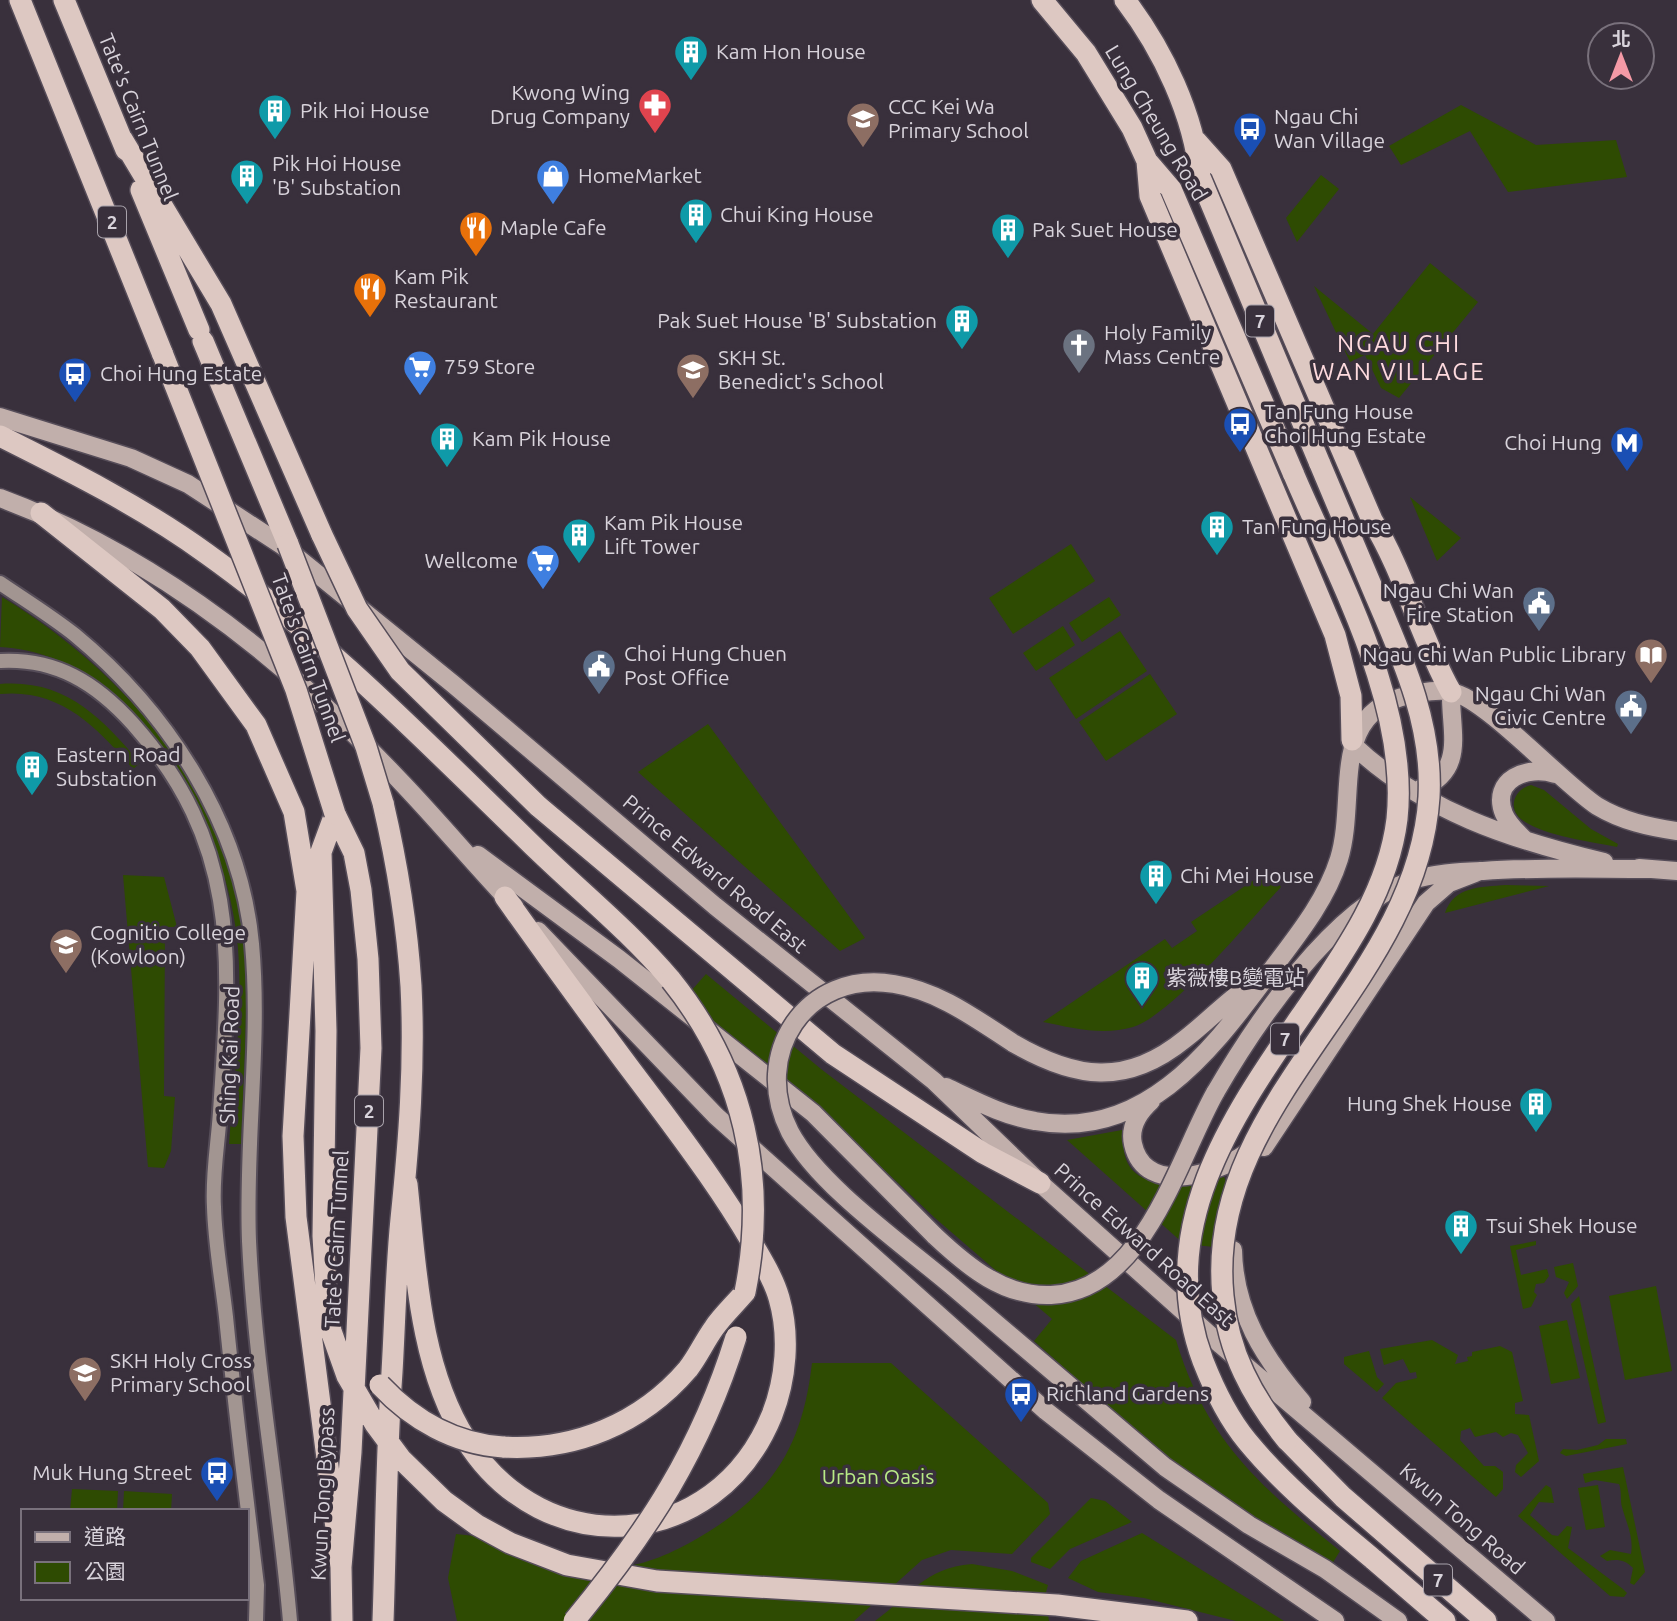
<svg xmlns="http://www.w3.org/2000/svg" width="1677" height="1621" font-family="Ubuntu,'Noto Sans TC',sans-serif">
	<style>
		.green { fill: #2e4b02 }
		.lines { fill: none; stroke-linecap: round; stroke-linejoin: round }
		.secondary-casing { stroke: #564d59; stroke-width: 18 }
		.primary-casing { stroke: #564d59; stroke-width: 21 }
		.highway-casing { stroke: #564d59; stroke-width: 24 }
		.secondary { stroke: #a29591; stroke-width: 14 }
		.primary { stroke: #c1afab; stroke-width: 18 }
		.highway { stroke: #ddc8c2; stroke-width: 21 }
		.primary-bridge-casing { stroke: #564d59; stroke-width: 21; stroke-linecap: butt }
		.highway-bridge-casing { stroke: #564d59; stroke-width: 24; stroke-linecap: butt }
		.primary-bridge { stroke: #c1afab; stroke-width: 18 }
		.highway-bridge { stroke: #ddc8c2; stroke-width: 21 }
		.labels { text-anchor: middle; stroke-width: 7; stroke-linejoin: round; paint-order: stroke }
		.shield { fill: #39303c; stroke: #a8a2ab; stroke-width: 2 }
		.shield-label { font-size: 19px; font-weight: bold; fill: #d8d3db }
		.poi-label { font-size: 21px; fill: #d8d3db; stroke: #39303c; text-anchor: start }
		.street-label { font-size: 21px; fill: #d8d3db; stroke: #39303c }
		.park-label { font-size: 21px; fill: #b8eb86; stroke: #39303c }
		.quarter-label { font-size: 24px; letter-spacing: 2px; fill: #fedade; stroke: #39303c }
	</style>
	<rect width="100%" height="100%" fill="#39303c"/>
	<path class="green" d="M1461,105L1536,145L1616,140L1627,177L1508,192L1470,131L1401,165L1389,146Z
		M1321,175L1339,189L1297,242L1286,218Z
		M1430,263L1478,302L1399,398L1381,388L1365,355L1350,362L1314,286L1373,334Z
		M1410,497L1461,538L1437,561Z
		M1071,544L1095,581L1013,634L989,598Z
		M2,597C127,673 233,795 244,947C249,1012 243,1079 241,1144H229C234,1079 243,1012 238,948C228,826 138,654 0,647Z
		M1109,597L1121,615L1082,642L1069,623Z
		M1063,626L1075,645L1036,671L1023,653Z
		M1120,631L1147,671L1076,719L1049,678Z
		M1150,674L1177,714L1106,761L1079,722Z
		M0,684C65,679 101,717 140,763L133,769C97,727 60,688 0,694Z
		M708,724L865,938L840,951L638,772Z
		M1531,785L1544,790L1591,829L1618,844L1617,847C1592,842 1540,835 1521,819C1507,807 1515,789 1531,785Z
		M1269,870L1281,887C1250,920 1172,1015 1133,1027C1103,1036 1073,1028 1043,1022L1165,939L1172,948L1197,931L1191,922Z
		M123,875L164,877L177,927H165L164,1096L175,1097L171,1151L164,1168L148,1167Z
		M1506,885L1549,886L1445,913C1454,886 1481,887 1506,885Z
		M706,974L821,1069L1176,1340C1206,1441 1261,1487 1340,1551L1332,1564L1252,1520L1172,1463L1034,1341L1052,1319L935,1218L822,1111L683,1000Z
		M1122,1130L1125,1131C1113,1195 1184,1187 1224,1177L1229,1188L1215,1247L1184,1244L1067,1140Z
		M1536,1241V1245L1516,1250L1521,1275L1547,1269L1549,1276L1544,1283L1536,1284L1534,1292L1537,1295L1531,1307L1523,1309L1510,1246Z
		M1573,1263L1578,1286L1567,1299L1564,1293L1569,1282L1556,1277L1554,1267Z
		M1656,1286L1672,1371L1625,1380L1609,1296Z
		M1579,1296L1606,1422L1598,1424L1571,1304Z
		M1567,1320L1580,1378L1551,1384L1539,1326Z
		M1432,1340L1458,1355L1455,1364L1468,1361L1467,1357L1472,1356V1352L1500,1346L1512,1352L1523,1401L1515,1403V1414L1529,1415L1539,1461L1521,1477L1515,1472L1516,1465L1528,1453L1518,1435L1511,1433L1503,1437L1496,1432L1475,1437L1470,1428L1461,1431L1460,1440L1484,1466H1495L1503,1472V1489L1496,1497L1382,1398L1396,1383L1417,1378L1416,1372L1410,1373L1403,1359L1384,1365L1380,1349Z
		M1369,1351L1377,1377L1384,1384L1377,1392L1344,1364V1357Z
		M812,1363H891L1048,1503L1050,1514L1012,1554L951,1550L922,1560L854,1621H457L448,1578L456,1534C492,1537 526,1547 561,1556C574,1560 589,1566 602,1567C634,1570 666,1556 693,1541C769,1498 802,1451 812,1363Z
		M1606,1439H1626L1627,1444L1566,1456L1560,1453L1563,1449L1577,1450L1598,1445Z
		M1623,1467L1645,1572L1634,1585L1630,1583L1633,1568C1625,1560 1618,1559 1607,1561L1600,1556L1610,1550L1631,1554C1634,1537 1626,1522 1622,1507C1620,1501 1622,1491 1619,1484L1595,1480L1585,1483L1583,1474Z
		M1546,1485L1551,1488L1554,1503L1539,1502L1530,1515L1552,1535L1558,1536L1567,1526L1572,1527L1568,1548L1623,1589L1627,1593L1624,1597L1610,1596L1518,1516Z
		M1598,1485L1605,1527L1586,1530L1578,1488Z
		M72,1489L118,1491L117,1511H70Z
		M124,1491L172,1494L171,1511H123Z
		M1091,1498L1105,1501L1132,1522L1070,1549L1050,1569L1031,1562V1558Z
		M1142,1533L1284,1621H1236L1144,1598L1098,1592L1068,1578L1081,1561Z
		M972,1564L1012,1571L1048,1585L1045,1596L1049,1621H875C911,1595 924,1568 972,1564Z"/>
	<g class="lines">
		<g class="secondary-casing">
			<path id="secondary" d="M0,583C25,600 51,616 75,635C167,711 241,823 252,944C261,1042 245,1142 249,1241C255,1368 279,1494 290,1621
				M0,661C56,658 96,683 133,724C242,846 230,961 220,1112C218,1143 212,1176 214,1207C215,1244 222,1281 226,1317C235,1407 246,1496 257,1585L256,1621"/>
		</g>
		<g class="primary-casing">
			<path id="primary" d="M0,417L131,458L188,484L283,546L453,684L715,906L934,1081L1040,1183L1221,1345L1546,1621
				M0,498C157,556 290,663 403,784C441,824 476,866 514,906
				M1352,744C1422,811 1512,840 1604,862
				M1420,789C1467,770 1450,732 1451,692
				M1525,840C1518,833 1508,824 1504,814C1490,779 1528,765 1555,774
				M478,855L619,959L813,1113L935,1236
				M1639,868L1677,871
				M538,931L716,1116L1046,1411L1159,1500L1335,1621
				M1013,1043C1075,1079 1126,1087 1185,1039C1212,1018 1230,997 1260,978
				M946,1087C974,1100 1004,1116 1035,1121C1141,1141 1209,1054 1264,980C1292,942 1325,904 1339,859C1358,797 1327,712 1410,695C1421,692 1440,689 1452,692C1486,699 1561,782 1597,806C1622,821 1649,827 1677,831
				M1215,1093C1255,1024 1332,909 1410,881C1433,873 1459,872 1483,871C1538,867 1593,869 1648,869
				M1151,1101C1139,1112 1129,1126 1133,1144C1145,1199 1223,1173 1253,1148
				M1264,1147L1426,903L1449,883L1480,871
				M1233,1250C1234,1311 1264,1358 1302,1402
				M952,1286L1165,1467L1249,1525L1325,1569L1398,1621"/>
		</g>
		<g class="highway-casing">
			<path id="highway" d="M20,0L163,355
				M64,0L126,150
				M1042,0L1086,53L1132,128L1147,161L1171,189L1294,475
				M1125,0C1163,50 1194,115 1200,177L1320,464
				M122,139L221,304L322,535
				M1196,141L1221,169L1372,520C1405,574 1420,637 1451,692
				M1147,161L1150,196L1335,635L1351,696L1352,740
				M141,190L199,330
				M203,341L288,544
				M0,436C70,471 144,508 207,554C322,636 422,738 523,836C572,885 626,927 671,980
				M41,513L162,609L200,648L256,725L294,812L307,891L293,1136L296,1217L341,1567
				M383,803C397,863 407,924 411,986C415,1064 409,1141 401,1219C396,1269 395,1321 392,1372C386,1455 386,1538 383,1621
				M538,806L833,1054L983,1153L1040,1183
				M335,814L321,852L326,1031L323,1236L327,1305L331,1331L347,1376L375,1424L401,1459L444,1501L477,1525L510,1543L567,1565L657,1581L1057,1605L1187,1621
				M335,814L354,853L361,890L368,959L371,1048L351,1452L341,1567L342,1621
				M407,1184C416,1268 419,1366 466,1440C544,1564 716,1553 772,1415C786,1379 790,1336 779,1298C773,1277 761,1259 751,1241C724,1195 694,1154 662,1111C608,1040 556,969 505,897
				M1287,1440L1343,1497L1486,1621
				M503,1447C574,1451 641,1424 688,1369C698,1356 704,1342 714,1328C722,1316 735,1304 745,1292
				M1373,1559L1445,1621"/>
		</g>
		<use href="#secondary" class="secondary"/>
		<use href="#primary" class="primary"/>
		<use href="#highway" class="highway"/>
		<g class="primary-bridge-casing">
			<path id="primary-bridge" d="M935,1236C968,1267 1004,1297 1051,1295C1144,1291 1177,1161 1215,1093
				M952,1286C905,1246 818,1185 790,1132C750,1055 806,969 894,984C939,991 976,1019 1013,1043"/>
		</g>
		<g class="highway-bridge-casing">
			<path id="highway-bridge" d="M163,355L296,690L335,814
				M1294,475C1338,578 1409,704 1397,819C1388,893 1342,956 1301,1016C1230,1119 1154,1230 1203,1361C1214,1389 1228,1418 1247,1441C1284,1486 1329,1522 1373,1559
				M322,535L357,609L400,671L538,806
				M288,544L366,747L383,803
				M671,980C744,1071 768,1178 745,1292
				M380,1385C413,1420 455,1444 503,1447
				M1287,1440C1252,1397 1228,1352 1223,1296C1203,1101 1417,988 1429,797C1433,724 1402,657 1374,592C1356,549 1338,507 1320,464
				M574,1621C648,1531 701,1450 736,1337"/>
		</g>
		<use href="#primary-bridge" class="primary-bridge"/>
		<use href="#highway-bridge" class="highway-bridge"/>
	</g>
	<defs>
		<g id="building-pin" transform="scale(1.75)"><path d="M0 17L-7.5 6A9.5 9.5 0 1 1 7.5 6Z" fill="#0f9aa8" stroke="#39303c"/><path d="M-4-6H4V6H1V3H-1V6H-4ZM-2.5-4.3h1.7v1.8h-1.7ZM.8-4.3h1.7v1.8H.8ZM-2.5-1h1.7V.8h-1.7ZM.8-1h1.7V.8H.8Z" fill="#fff"/></g>
		<g id="pharmacy-pin" transform="scale(1.75)"><path d="M0 17L-7.5 6A9.5 9.5 0 1 1 7.5 6Z" fill="#e0444e" stroke="#39303c"/><path d="M-2-6h4v4h4v4h-4v4h-4v-4h-4v-4h4Z" fill="#fff"/></g>
		<g id="school-pin" transform="scale(1.75)"><path d="M0 17L-7.5 6A9.5 9.5 0 1 1 7.5 6Z" fill="#8d6e63" stroke="#39303c"/><path d="M0-5L7-2L0 1L-7-2ZM-4 1L0 2.5L4 1V4Q0 6-4 4Z" fill="#fff"/></g>
		<g id="bus-pin" transform="scale(1.75)"><path d="M0 17L-7.5 6A9.5 9.5 0 1 1 7.5 6Z" fill="#1a4fb4" stroke="#39303c"/><path d="M-5-6H5V4H4V6H2V4H-2V6H-4V4H-5ZM-3.5-4V0h7V-4ZM-3.5 1.2v1.5H-2V1.2ZM2 1.2v1.5H3.5V1.2Z" fill="#fff"/></g>
		<g id="shop-pin" transform="scale(1.75)"><path d="M0 17L-7.5 6A9.5 9.5 0 1 1 7.5 6Z" fill="#3f7fe0" stroke="#39303c"/><path d="M-5-2.5h2.3a2.7 3.5 0 0 1 5.4 0H5L5.5 6h-11ZM-1.5-2.5h3a1.5 2.3 0 0 0-3 0Z" fill="#fff"/></g>
		<g id="restaurant-pin" transform="scale(1.75)"><path d="M0 17L-7.5 6A9.5 9.5 0 1 1 7.5 6Z" fill="#e8710a" stroke="#39303c"/><path d="M-5-6h1v4h1v-4h1v4h1v-4h1v5L-1.5 .5V6h-2V.5L-5-1ZM5-6V6H3V1.5H1.5Q1.5-4 5-6Z" fill="#fff"/></g>
		<g id="church-pin" transform="scale(1.75)"><path d="M0 17L-7.5 6A9.5 9.5 0 1 1 7.5 6Z" fill="#6b7280" stroke="#39303c"/><path d="M-1.2-6h2.4v3.5h3.3v2.4h-3.3V6h-2.4V-.1h-3.3v-2.4h3.3Z" fill="#fff"/></g>
		<g id="supermarket-pin" transform="scale(1.75)"><path d="M0 17L-7.5 6A9.5 9.5 0 1 1 7.5 6Z" fill="#3f7fe0" stroke="#39303c"/><path d="M-6-5.5h2.5l.6 2H6L4.5 2H-2.5L-4.4-4H-6ZM-1.5 3.2a1.3 1.3 0 1 0 .1 0ZM3 3.2a1.3 1.3 0 1 0 .1 0Z" fill="#fff"/></g>
		<g id="metro-pin" transform="scale(1.75)"><path d="M0 17L-7.5 6A9.5 9.5 0 1 1 7.5 6Z" fill="#1a4fb4" stroke="#39303c"/><path d="M-5.5 5V-5H-3L0 0L3-5H5.5V5H3V-.5L0 4L-3-.5V5Z" fill="#fff"/></g>
		<g id="civic-pin" transform="scale(1.75)"><path d="M0 17L-7.5 6A9.5 9.5 0 1 1 7.5 6Z" fill="#5c6f8a" stroke="#39303c"/><path d="M-.6-6.5H3V-4.5H.6V-3L4-1V1h2V6H-6V1h2V-1L-.6-3ZM-1.2 2.5V6h2.4V2.5Z" fill="#fff"/></g>
		<g id="library-pin" transform="scale(1.75)"><path d="M0 17L-7.5 6A9.5 9.5 0 1 1 7.5 6Z" fill="#8d6e63" stroke="#39303c"/><path d="M-6-4Q-3-5.5-.7-3.5V5Q-3 3-6 4ZM6-4Q3-5.5 .7-3.5V5Q3 3 6 4Z" fill="#fff"/></g>
	</defs>
	<g fill-rule="evenodd">
		<use href="#building-pin" x="691" y="52"/>
		<use href="#pharmacy-pin" x="655" y="105"/>
		<use href="#building-pin" x="275" y="111"/>
		<use href="#school-pin" x="863" y="119"/>
		<use href="#bus-pin" x="1250" y="129"/>
		<use href="#building-pin" x="247" y="176"/>
		<use href="#shop-pin" x="553" y="176"/>
		<use href="#building-pin" x="696" y="215"/>
		<use href="#restaurant-pin" x="476" y="228"/>
		<use href="#building-pin" x="1008" y="230"/>
		<use href="#restaurant-pin" x="370" y="289"/>
		<use href="#building-pin" x="962" y="321"/>
		<use href="#church-pin" x="1079" y="345"/>
		<use href="#supermarket-pin" x="420" y="367"/>
		<use href="#school-pin" x="693" y="370"/>
		<use href="#bus-pin" x="75" y="374"/>
		<use href="#bus-pin" x="1240" y="424"/>
		<use href="#building-pin" x="447" y="439"/>
		<use href="#metro-pin" x="1627" y="443"/>
		<use href="#building-pin" x="1217" y="527"/>
		<use href="#building-pin" x="579" y="535"/>
		<use href="#supermarket-pin" x="543" y="561"/>
		<use href="#civic-pin" x="1539" y="603"/>
		<use href="#library-pin" x="1651" y="655"/>
		<use href="#civic-pin" x="599" y="666"/>
		<use href="#civic-pin" x="1631" y="706"/>
		<use href="#building-pin" x="32" y="767"/>
		<use href="#building-pin" x="1156" y="876"/>
		<use href="#school-pin" x="66" y="945"/>
		<use href="#building-pin" x="1142" y="978"/>
		<use href="#building-pin" x="1536" y="1104"/>
		<use href="#building-pin" x="1461" y="1226"/>
		<use href="#school-pin" x="85" y="1373"/>
		<use href="#bus-pin" x="1021" y="1394"/>
		<use href="#bus-pin" x="217" y="1473"/>
	</g>
	<g class="labels">
		<g class="shield">
			<rect x="98" y="206.5" width="28" height="31" rx="5"/>
			<rect x="1246" y="305.5" width="28" height="31" rx="5"/>
			<rect x="1271" y="1023.5" width="28" height="31" rx="5"/>
			<rect x="355" y="1095.5" width="28" height="31" rx="5"/>
			<rect x="1424" y="1564.5" width="28" height="31" rx="5"/>
		</g>
		<g class="shield-label">
			<text x="112" y="229">2</text>
			<text x="1260" y="328">7</text>
			<text x="1285" y="1046">7</text>
			<text x="369" y="1118">2</text>
			<text x="1438" y="1587">7</text>
		</g>
		<g class="poi-label">
			<text x="716" y="59">Kam Hon House</text>
			<text x="630" y="100" text-anchor="end">Kwong Wing<tspan x="630" dy="24">Drug Company</tspan></text>
			<text x="888" y="114">CCC Kei Wa<tspan x="888" dy="24">Primary School</tspan></text>
			<text x="300" y="118">Pik Hoi House</text>
			<text x="1274" y="124">Ngau Chi<tspan x="1274" dy="24">Wan Village</tspan></text>
			<text x="272" y="171">Pik Hoi House<tspan x="272" dy="24">'B' Substation</tspan></text>
			<text x="578" y="183">HomeMarket</text>
			<text x="720" y="222">Chui King House</text>
			<text x="500" y="235">Maple Cafe</text>
			<text x="1032" y="237">Pak Suet House</text>
			<text x="394" y="284">Kam Pik<tspan x="394" dy="24">Restaurant</tspan></text>
			<text x="937" y="328" text-anchor="end">Pak Suet House 'B' Substation</text>
			<text x="1104" y="340">Holy Family<tspan x="1104" dy="24">Mass Centre</tspan></text>
			<text x="718" y="365">SKH St.<tspan x="718" dy="24">Benedict's School</tspan></text>
			<text x="444" y="374">759 Store</text>
			<text x="100" y="381">Choi Hung Estate</text>
			<text x="1264" y="419">Tan Fung House<tspan x="1264" dy="24">Choi Hung Estate</tspan></text>
			<text x="472" y="446">Kam Pik House</text>
			<text x="1602" y="450" text-anchor="end">Choi Hung</text>
			<text x="604" y="530">Kam Pik House<tspan x="604" dy="24">Lift Tower</tspan></text>
			<text x="1242" y="534">Tan Fung House</text>
			<text x="518" y="568" text-anchor="end">Wellcome</text>
			<text x="1514" y="598" text-anchor="end">Ngau Chi Wan<tspan x="1514" dy="24">Fire Station</tspan></text>
			<text x="624" y="661">Choi Hung Chuen<tspan x="624" dy="24">Post Office</tspan></text>
			<text x="1626" y="662" text-anchor="end">Ngau Chi Wan Public Library</text>
			<text x="1606" y="701" text-anchor="end">Ngau Chi Wan<tspan x="1606" dy="24">Civic Centre</tspan></text>
			<text x="56" y="762">Eastern Road<tspan x="56" dy="24">Substation</tspan></text>
			<text x="1180" y="883">Chi Mei House</text>
			<text x="90" y="940">Cognitio College<tspan x="90" dy="24">(Kowloon)</tspan></text>
			<text x="1166" y="985">紫薇樓B變電站</text>
			<text x="1512" y="1111" text-anchor="end">Hung Shek House</text>
			<text x="1486" y="1233">Tsui Shek House</text>
			<text x="110" y="1368">SKH Holy Cross<tspan x="110" dy="24">Primary School</tspan></text>
			<text x="1046" y="1401">Richland Gardens</text>
			<text x="192" y="1480" text-anchor="end">Muk Hung Street</text>
		</g>
		<g class="street-label">
			<text transform="translate(138 117) rotate(68)" y="7">Tate's Cairn Tunnel</text>
			<text transform="translate(1156 123) rotate(59)" y="7">Lung Cheung Road</text>
			<text transform="translate(308 658) rotate(70)" y="7">Tate's Cairn Tunnel</text>
			<text transform="translate(715 874) rotate(40)" y="7">Prince Edward Road East</text>
			<text transform="translate(230 1055) rotate(-88)" y="7">Shing Kai Road</text>
			<text transform="translate(337 1239) rotate(-87)" y="7">Tate's Cairn Tunnel</text>
			<text transform="translate(1144 1245) rotate(42)" y="7">Prince Edward Road East</text>
			<text transform="translate(323 1494) rotate(-87)" y="7">Kwun Tong Bypass</text>
			<text transform="translate(1462 1519) rotate(41)" y="7">Kwun Tong Road</text>
		</g>
		<g class="park-label">
			<text x="878" y="1484">Urban Oasis</text>
		</g>
		<g class="quarter-label">
			<text x="1399" y="352">NGAU CHI<tspan x="1399" dy="28">WAN VILLAGE</tspan></text>
		</g>
	</g>
	<rect x="21" y="1509" width="228" height="91" fill="#39303c" stroke="#79717c" stroke-width="2"/>
	<rect x="35" y="1532" width="35" height="10" fill="#c1afab" stroke="#79717c" stroke-width="2"/>
	<text x="84" y="1544" font-size="21" fill="#d8d3db">道路</text>
	<rect x="35" y="1562" width="35" height="21" fill="#2e4b02" stroke="#79717c" stroke-width="2"/>
	<text x="84" y="1579" font-size="21" fill="#d8d3db">公園</text>
	<g transform="translate(1621 56)"><circle r="33" fill="#39303c" stroke="#79717c" stroke-width="2"/>
	<path d="M0-5L12 26L0 18L-12 26Z" fill="#f49aa6"/>
	<text y="-10" font-size="19" font-weight="bold" text-anchor="middle" fill="#d8d3db">北</text>
	</g>
</svg>
